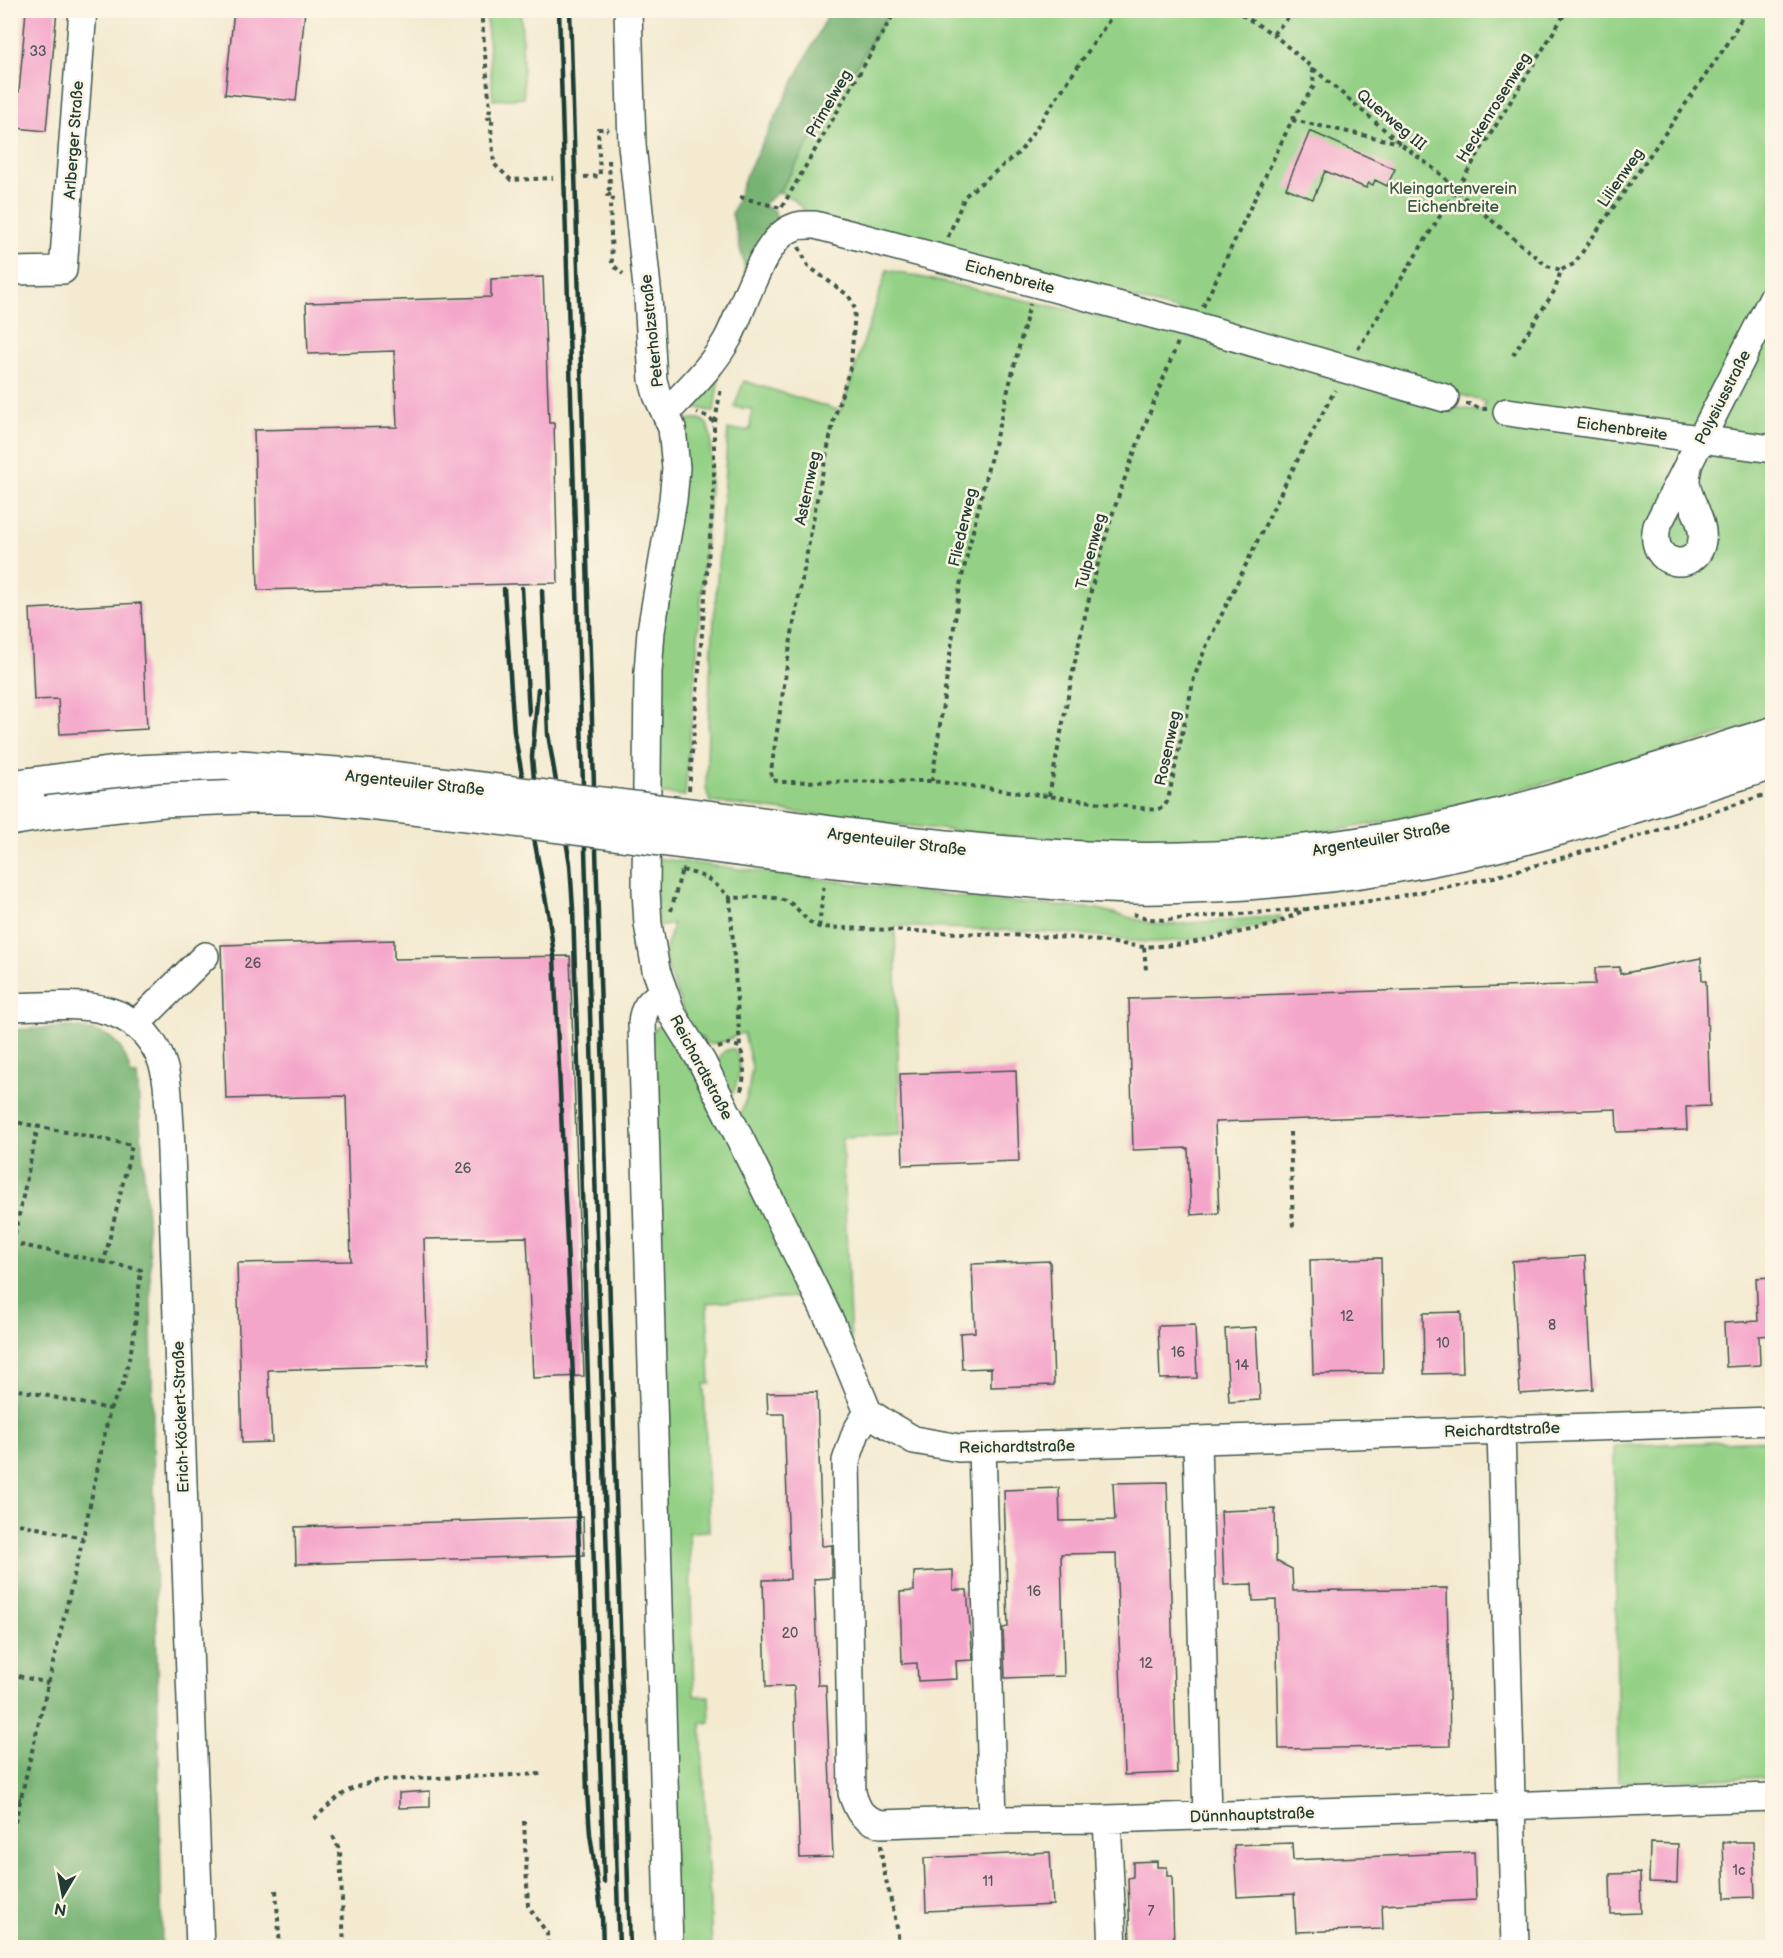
<svg xmlns="http://www.w3.org/2000/svg" width="1783" height="1958" font-family="'Balsamiq Sans',sans-serif">
	<style>
		.green { fill: #94d186; stroke: #5a875d; stroke-width: 1.5 }
		.forest { fill: #77b373; stroke: #4b7854; stroke-width: 1.5 }
		.building { fill: #f4a5ca }
		.lines { fill: none; stroke-linecap: round; stroke-linejoin: round }
		.minor-casing { stroke: #3f574b; stroke-width: 30 }
		.major-casing { stroke: #3f574b; stroke-width: 36 }
		.path { stroke: #3f574b; stroke-width: 4; stroke-dasharray: 4.5 4.5; stroke-linecap: butt }
		.minor { stroke: #fff; stroke-width: 27 }
		.major { stroke: #fff; stroke-width: 33 }
		.rail { stroke: #1f3d34; stroke-width: 4.5 }
		.major-bridge-casing { stroke: #3f574b; stroke-width: 36; stroke-linecap: butt }
		.major-bridge { stroke: #fff; stroke-width: 33 }
		.labels { text-anchor: middle; stroke-width: 5; stroke-linejoin: round; paint-order: stroke }
		.number-label { font-size: 14px; fill: #54575a }
		.street-label { font-size: 16px; fill: #1f3d34; stroke: #fcf5e5 }
		.park-label { font-size: 16px; fill: #365b44; stroke: #fcf5e5 }
	</style>
	<rect width="100%" height="100%" fill="#fcf5e5"/>
	<filter id="ink" filterUnits="userSpaceOnUse"><feTurbulence type="fractalNoise" baseFrequency=".0167" numOctaves="2"/><feDisplacementMap in="SourceGraphic" scale="12" xChannelSelector="R" yChannelSelector="G"/><feConvolveMatrix kernelMatrix="1 2 1 2 8 2 1 2 1" color-interpolation-filters="sRGB"/></filter>
	<filter id="wash" filterUnits="userSpaceOnUse"><feTurbulence type="fractalNoise" baseFrequency=".008" numOctaves="4" result="noise"/><feDisplacementMap in="SourceGraphic" scale="24" xChannelSelector="R" yChannelSelector="G"/><feGaussianBlur stdDeviation="1.35" result="paint"/><feColorMatrix in="noise" values="0 0 0 0 0 0 0 0 0 0 0 0 0 0 0 0 0 1.4 0 .05"/><feComposite in="paint" operator="in"/></filter>
	<g filter="url(#wash)">
		<rect width="100%" height="100%" fill="#f3ead0"/>
		<path class="green" d="M486,11H521L524,98L493,100Z
			M890,11H1772V719L1566,782L1564,778C1482,801 1400,822 1316,833C1114,859 910,825 710,802L706,788L710,675L728,430H750L752,409L734,407L744,381L841,411L887,270L1202,339L1453,412L1454,407L1483,412L1485,402L1207,318L809,215L793,199L779,192Z
			M722,356L714,412L694,407L691,405Z
			M693,419H700L707,424L711,437L710,490L685,796L656,793L657,666L682,425L684,421Z
			M654,858L992,901L1098,909L1150,923L1166,925L1281,916L1279,921C1239,931 1198,941 1157,942C1133,943 1111,937 1088,935C1024,930 959,929 895,926L900,1135L842,1138L851,1346L740,1116L748,1093L752,1067L744,1033C732,1035 734,1038 725,1041C720,1043 713,1043 708,1044L700,1036L799,1279L798,1297L707,1303L710,1384H704L709,1531L689,1532L694,1696H709L710,1722L701,1723L712,1947H675L651,1032L661,1024L692,1072L684,1013L664,958L673,924L658,927Z
			M733,1049C744,1061 739,1079 733,1093L730,1094L717,1067C720,1056 721,1050 733,1049Z
			M1772,1440V1777L1618,1782L1614,1446Z"/>
		<path class="forest" d="M830,11H890L779,192L762,205L775,211L777,222L745,284L744,264L732,214L746,175Z
			M69,1027C106,1030 123,1037 131,1076L137,1075L150,1260L162,1947H11V1030Z"/>
		<g id="blocks">
			<path class="building" d="M26,10H57L46,131L16,128L17,110H12L13,92H19Z
				M234,10H305L296,101L225,94Z
				M1310,131L1395,169L1387,186L1375,180L1373,185L1369,183L1366,188L1325,171L1313,199L1286,188Z
				M543,277L549,423H554L558,583L258,590L254,430L397,427L394,351L308,354L306,303L491,297V279Z
				M141,603L147,729L60,734L58,699L34,700L30,609Z
				M394,940V959L570,956L584,1376L533,1378L527,1237L424,1239L428,1365L268,1370L272,1442L242,1443L237,1263L351,1261L346,1096L226,1099L221,945Z
				M1701,958L1702,981H1706L1710,1106L1686,1107L1687,1130L1617,1132L1616,1109L1215,1122L1219,1213L1191,1215L1188,1148L1133,1150L1129,999L1595,984V968L1620,967V974Z
				M1016,1070L1019,1161L903,1165L900,1074Z
				M1585,1256L1593,1389L1520,1394L1512,1261Z
				M1381,1258L1383,1373L1313,1374L1310,1260Z
				M1050,1261L1054,1385L991,1387V1368L962,1369L960,1333L975,1332L972,1264Z
				M1773,1277V1335L1759,1336L1760,1365L1726,1367L1724,1323L1758,1321L1756,1278Z
				M1461,1312L1463,1373L1424,1374L1423,1313Z
				M1195,1325L1197,1378L1160,1379L1158,1326Z
				M1256,1327L1260,1400L1229,1402L1225,1329Z
				M817,1392L822,1546L832,1545V1578L814,1579L818,1685H826L833,1857L800,1858L794,1686L766,1687L763,1580L790,1579L784,1414H768L767,1393Z
				M1167,1482L1177,1773L1124,1775L1116,1553L1061,1554L1064,1676L1005,1678L1003,1628L1008,1627L1004,1490L1059,1488L1060,1521L1115,1520L1113,1483Z
				M1275,1509L1276,1561L1292,1569L1293,1591L1447,1588L1450,1746L1279,1749L1276,1600L1253,1601L1252,1584L1224,1585L1221,1511Z
				M583,1517L584,1555L296,1564L295,1527Z
				M953,1570V1590H967L973,1660L956,1661L957,1679L918,1681L917,1663L902,1664L900,1592L914,1591V1572Z
				M430,1791V1807L399,1808V1793Z
				M1723,1842H1753L1755,1897L1725,1898Z
				M1292,1843L1293,1860L1474,1852L1476,1900L1382,1905L1383,1929L1296,1932L1294,1894L1237,1897L1234,1845Z
				M1650,1843L1678,1844L1677,1883L1649,1882Z
				M1050,1852L1053,1905L926,1911L924,1858Z
				M1157,1861V1867H1167V1876H1172L1174,1945L1130,1946L1128,1878L1133,1877V1862Z
				M1640,1873L1641,1913L1611,1914L1610,1874Z"/>
		</g>
	</g>
	<g filter="url(#ink)">
		<use href="#blocks" fill-opacity="0" stroke="#3f574b" stroke-width="1.5"/>
		<g class="lines">
			<g class="minor-casing">
				<path id="minor" d="M628,10L632,145L648,297L653,380L657,395L672,428L676,468L673,500L651,631L648,672L646,891L648,924L656,970L672,1014L702,1062L833,1327L868,1412L886,1424L914,1440L959,1448L1772,1421
					M10,271L63,270L83,10
					M1507,412L1772,449
					M666,413C687,390 713,366 728,338C743,310 762,240 792,228C800,224 807,225 815,225L1189,324L1445,398
					M1689,462C1688,468 1686,475 1686,481C1687,501 1705,520 1702,540C1698,574 1647,568 1657,526L1772,299
					M663,992C650,1002 643,1007 642,1023L669,1948
					M10,1007C66,1006 132,994 160,1057C169,1077 168,1103 170,1125L200,1948
					M135,1025L205,956
					M868,1412L856,1432L846,1461L852,1793C858,1812 861,1818 881,1824L993,1820
					M1501,1429L1515,1948
					M1197,1441L1207,1816
					M982,1448L993,1820L1107,1819L1772,1797
					M1107,1819L1113,1948"/>
			</g>
			<g class="major-casing">
				<path id="major" d="M10,787L116,773L240,767
					M10,819L46,813
					M802,829C884,840 966,851 1049,856C1134,862 1221,860 1306,851C1465,835 1621,781 1772,734
					M800,857C874,865 948,874 1022,880C1068,884 1115,888 1161,887C1282,884 1403,870 1520,839C1605,817 1689,789 1772,763"/>
			</g>
			<path class="path" d="M481,10L490,109L488,118L493,117L491,128L494,164L511,180L553,178
				M1234,10L1273,34L1401,144L1442,175L1455,190L1547,266L1561,270
				M1273,34L1295,10
				M1292,120L1400,143
				M609,160L610,188L607,191V195L613,194V199L610,203L612,264L623,274
				M584,177L600,176L598,129H607L608,131
				M740,197L781,208
				M782,207L896,10
				M948,237L965,196L1020,152L1116,10
				M799,247L808,266L849,296L855,309L851,365L834,419L817,499L791,639L771,771L772,780L781,782L932,781L1156,810L1164,807L1168,800L1194,678L1205,649L1288,478L1335,390
				M1203,307L1292,120L1314,86L1312,67
				M1358,349L1567,10
				M1513,355L1555,290L1561,270L1574,264L1728,43L1746,10
				M1466,404H1472L1480,409H1487
				M715,422L721,388
				M932,781L960,585L986,476L1030,304
				M689,790L714,488V423L709,417L697,413
				M1049,796C1067,703 1083,607 1112,516C1131,457 1155,400 1178,342
				M682,870C706,876 713,880 730,898C748,898 780,893 794,906C803,914 807,923 819,927L1077,938L1144,947L1186,944L1273,925L1307,909L1386,899L1494,877L1650,833L1764,795
				M730,898L740,1047
				M671,911L682,869
				M1133,914L1150,919L1165,920L1305,909
				M819,927L824,883
				M1144,947L1146,970
				M718,1048L729,1044L740,1047C745,1063 745,1075 741,1091
				M10,1121L132,1145L104,1262L141,1270L133,1342L123,1384L110,1409L83,1538L10,1843
				M1290,1132L1293,1228
				M11,1243L104,1262
				M13,1243L38,1126
				M10,1388L110,1409
				M10,1522L83,1538
				M10,1674L48,1683
				M10,1796L21,1799
				M314,1819C339,1796 345,1788 380,1780L543,1774
				M524,1821L528,1906L547,1933L548,1948
				M333,1836L340,1851L344,1948
				M881,1845C882,1880 898,1913 899,1948
				M276,1890L280,1948"/>
			<use href="#minor" class="minor"/>
			<use href="#major" class="major"/>
			<path class="rail" d="M559,10L619,1948
				M570,10L630,1948
				M522,588L529,714
				M504,589L514,732L549,918L554,956L573,1377L587,1790L590,1834L602,1916L603,1948
				M542,590L548,734L570,864L573,909L604,1882
				M538,823L532,757L538,689"/>
			<g class="major-bridge-casing">
				<path id="major-bridge" d="M240,767L393,778L802,829
					M46,813L164,800L244,797H315L476,815L800,857"/>
			</g>
			<use href="#major-bridge" class="major-bridge"/>
		</g>
	</g>
	<g class="labels">
		<g class="number-label">
			<text x="38" y="56">33</text>
			<text x="253" y="968">26</text>
			<text x="463" y="1173">26</text>
			<text x="1347" y="1321">12</text>
			<text x="1552" y="1330">8</text>
			<text x="1443" y="1348">10</text>
			<text x="1178" y="1357">16</text>
			<text x="1242" y="1370">14</text>
			<text x="1034" y="1596">16</text>
			<text x="790" y="1638">20</text>
			<text x="1146" y="1668">12</text>
			<text x="1739" y="1875">1c</text>
			<text x="988" y="1886">11</text>
			<text x="1151" y="1916">7</text>
		</g>
		<g class="street-label">
			<text transform="translate(828 103) rotate(-60)" y="6">Primelweg</text>
			<text transform="translate(1493 107) rotate(-58)" y="6">Heckenrosenweg</text>
			<text transform="translate(1392 119) rotate(40)" y="6">Querweg III</text>
			<text transform="translate(73 140) rotate(-86)" y="6">Arlberger Straße</text>
			<text transform="translate(1620 177) rotate(-55)" y="6">Lilienweg</text>
			<text transform="translate(1010 276) rotate(15)" y="6">Eichenbreite</text>
			<text transform="translate(651 331) rotate(-96)" y="6">Peterholzstraße</text>
			<text transform="translate(1722 397) rotate(-63)" y="6">Polysiusstraße</text>
			<text transform="translate(1622 428) rotate(8)" y="6">Eichenbreite</text>
			<text transform="translate(807 488) rotate(-78)" y="6">Asternweg</text>
			<text transform="translate(962 527) rotate(-77)" y="6">Fliederweg</text>
			<text transform="translate(1090 551) rotate(-75)" y="6">Tulpenweg</text>
			<text transform="translate(1167 748) rotate(-78)" y="6">Rosenweg</text>
			<text transform="translate(415 782) rotate(6)" y="6">Argenteuiler Straße</text>
			<text transform="translate(1381 838) rotate(-10)" y="6">Argenteuiler Straße</text>
			<text transform="translate(897 841) rotate(7)" y="6">Argenteuiler Straße</text>
			<text transform="translate(702 1067) rotate(62)" y="6">Reichardtstraße</text>
			<text transform="translate(180 1417) rotate(-92)" y="6">Erich-Köckert-Straße</text>
			<text transform="translate(1502 1429) rotate(-2)" y="6">Reichardtstraße</text>
			<text transform="translate(1017 1446) rotate(-1)" y="6">Reichardtstraße</text>
			<text transform="translate(1252 1814) rotate(-2)" y="6">Dünnhauptstraße</text>
		</g>
		<g class="park-label">
			<text x="1453" y="194">Kleingartenverein<tspan x="1453" dy="18">Eichenbreite</tspan></text>
		</g>
	</g>
	<rect width="1783" height="1958" fill="none" stroke="#fcf5e5" stroke-width="36"/>
	<g transform="translate(63 1895) rotate(190)" stroke="#fcf5e5" stroke-width="4.5" paint-order="stroke">
	<path d="M0-4.5L10 22L0 15L-10 22Z" fill="#1f3d34"/>
	<text y="-9" font-size="16" font-weight="bold" text-anchor="middle" fill="#1f3d34">N</text>
	</g>
</svg>
